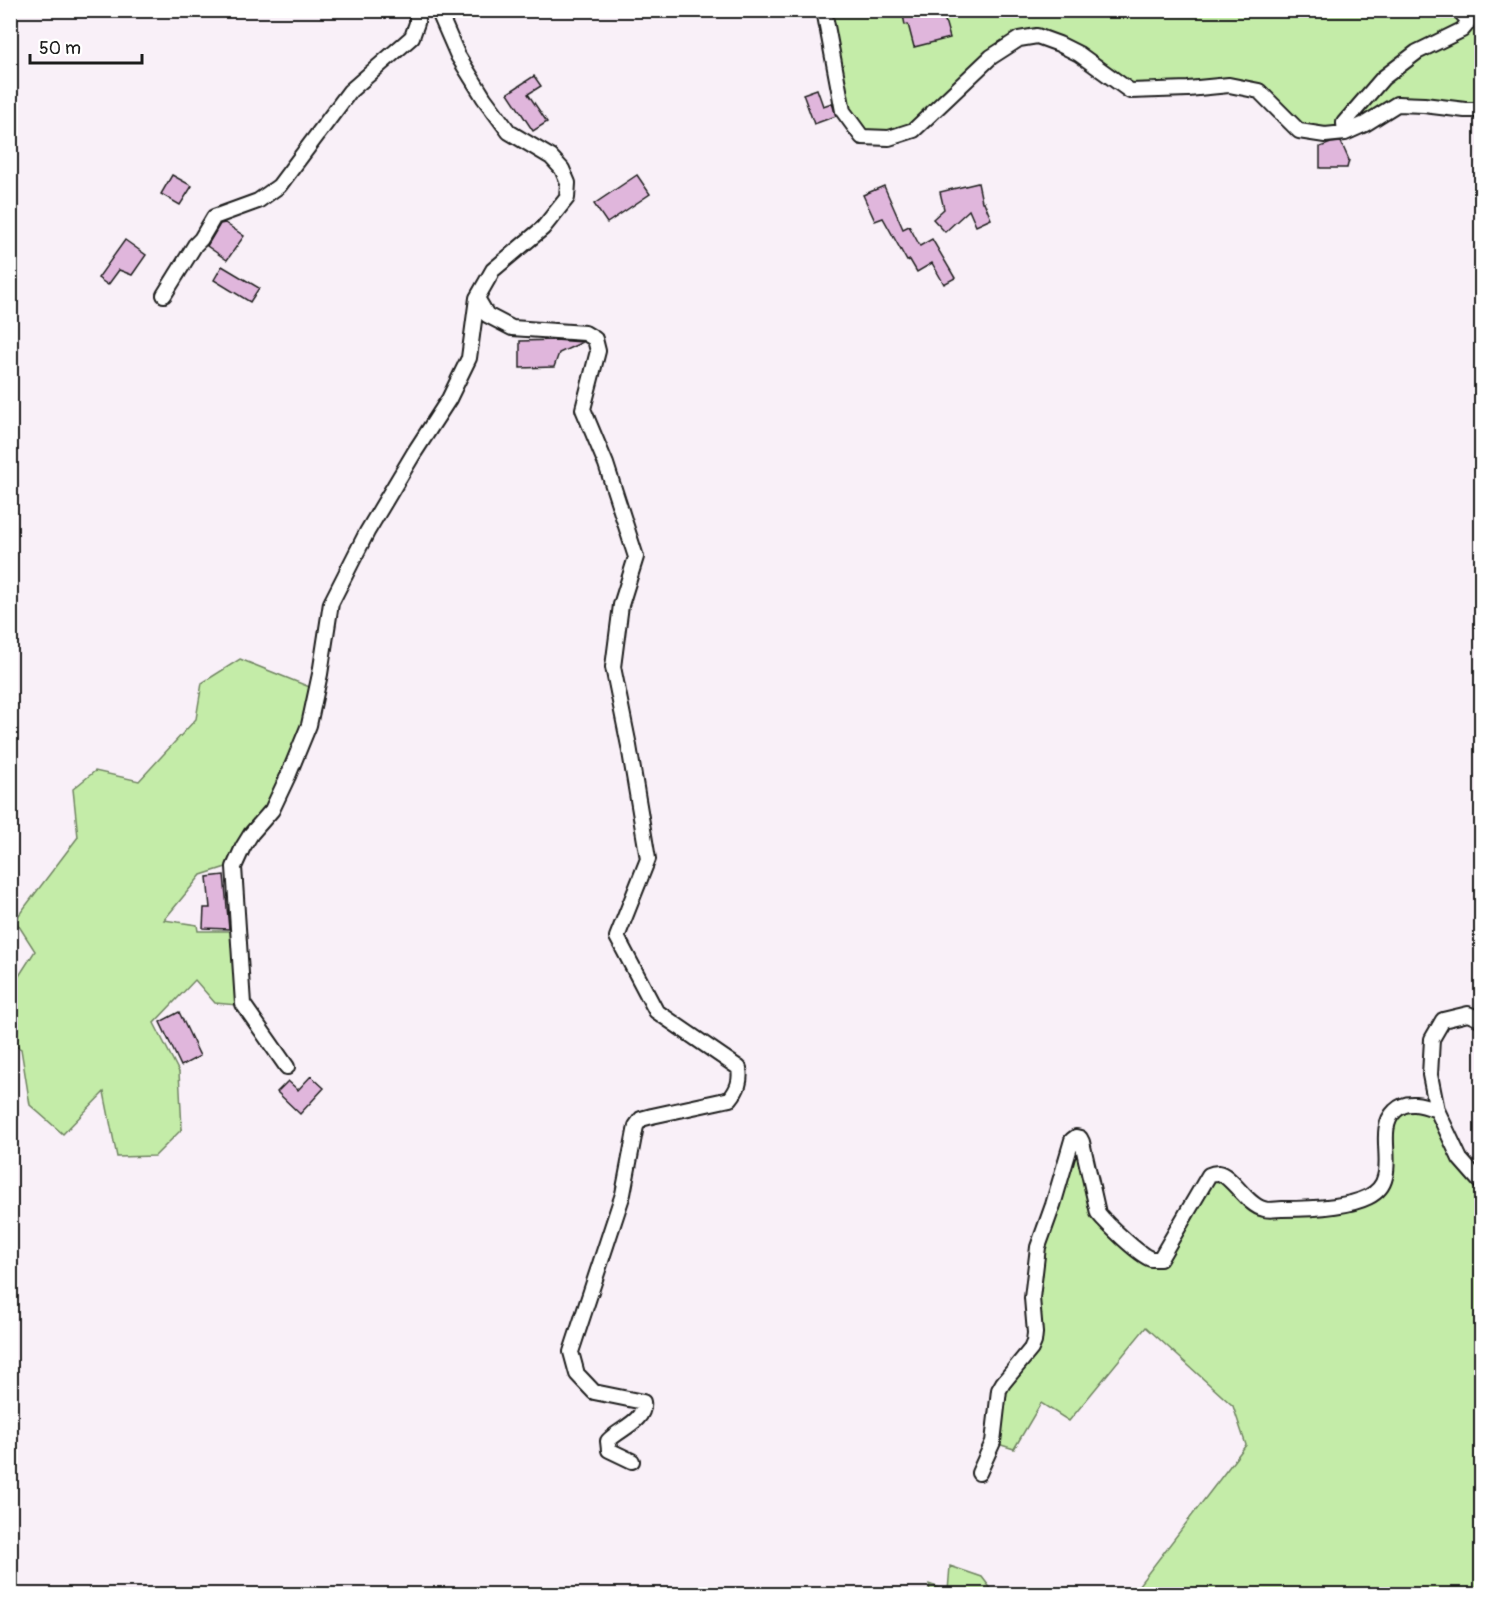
<svg xmlns="http://www.w3.org/2000/svg" width="1492" height="1605" font-family="Pangolin,sans-serif">
	<style>
		.green { fill: #c4eca8; stroke: #708462; stroke-width: 1.5 }
		.building { fill: #e0b6dc; stroke: #1c1c1c; stroke-width: 1.5 }
		.lines { fill: none; stroke-linecap: round; stroke-linejoin: round }
		.minor-casing { stroke: #1c1c1c; stroke-width: 18 }
		.minor { stroke: #fff; stroke-width: 14 }
	</style>
	<rect width="100%" height="100%" fill="#f9f0f8"/>
	<filter id="ink" filterUnits="userSpaceOnUse"><feTurbulence type="fractalNoise" baseFrequency=".0167" numOctaves="2"/><feDisplacementMap in="SourceGraphic" scale="12" xChannelSelector="R" yChannelSelector="G"/><feConvolveMatrix kernelMatrix="1 2 1 2 8 2 1 2 1" color-interpolation-filters="sRGB"/></filter>
	<g filter="url(#ink)">
		<path class="green" d="M830,11H1481V104L1466,105L1425,99L1339,128L1326,129L1302,125L1261,86L1187,83L1132,85L1037,30L912,124L889,132L865,131L848,108Z
			M240,659L312,688L304,724L267,807L229,866L201,875L164,920L197,925L198,931H232L237,1005L215,1003L195,980L154,1023L179,1072L182,1129L155,1156L117,1157L104,1092L63,1134L30,1105L21,1049L11,1043L10,990L35,951L15,920L78,837L73,789L95,771L139,781L196,719L202,683Z
			M1412,1108L1433,1114L1455,1162L1481,1192V1594H1132L1246,1445L1233,1406L1146,1327L1069,1421L1041,1403L1014,1449L998,1444L1004,1392L1036,1352L1038,1298L1043,1247L1077,1144L1093,1216L1151,1265H1163L1212,1180L1217,1178L1221,1181L1248,1208L1376,1199L1395,1118L1402,1111Z
			M950,1566L982,1577L995,1594H930L929,1584L948,1591Z"/>
		<path class="building" d="M902,10H942L950,38L914,47L908,24L905,25Z
			M534,76L541,86L528,94L547,122L533,131L508,93Z
			M817,89L823,106L832,103L836,116L814,124L803,94Z
			M1341,142L1349,160L1347,168H1320V147L1331,143Z
			M172,175L192,186L180,205L161,194Z
			M637,175L650,194L607,223L594,204Z
			M978,183L982,202H984L991,219L976,226L969,210L945,232L933,219L944,209L940,192Z
			M884,186L903,229L909,226L920,246L932,239L955,278L944,284L932,263L917,272L910,260L907,261L883,218L875,221L863,195Z
			M225,223L244,236L227,260L207,246L220,224Z
			M125,240L146,255L132,275L119,270L108,285L98,278Z
			M222,266L259,288L250,302L214,280Z
			M555,340L583,342L559,353L554,367L520,368V341Z
			M224,875L229,929L203,928L204,908H210L207,877Z
			M179,1012L200,1056L181,1066L160,1022Z
			M311,1076L324,1088L300,1114L277,1092L288,1081L298,1090Z"/>
		<g class="lines">
			<g class="minor-casing">
				<path id="minor" d="M824,10L843,111L862,137L889,138L914,130L991,57L1019,39L1037,36L1059,44L1079,54L1130,91L1188,89L1229,85L1259,91L1299,131L1325,135L1345,133L1365,124L1397,104L1424,105L1465,110H1482
					M1345,133L1344,123L1383,78L1417,52L1462,30L1467,24V19L1459,10
					M164,295L195,245L201,239L214,217L258,201L279,186L350,91L412,37L417,23V10
					M477,298L487,315L512,328L585,333L595,339L598,351L583,409L606,464L636,557L621,605L613,667L629,746L648,859L617,937L656,1011L739,1068C741,1081 738,1089 730,1099L652,1116L641,1119L636,1126L623,1194L571,1352L577,1374L594,1392L643,1402C646,1421 619,1429 608,1441L609,1450L632,1461
					M1482,1020L1468,1014L1443,1020L1432,1039L1430,1075L1437,1110L1460,1159L1482,1184
					M287,1067L243,1004L234,867L243,847L251,834L272,810L288,776L309,725L320,674L331,603L367,532L414,453L449,399L469,358L477,298L493,270L543,228L567,198L568,183L562,169L551,157L509,132L484,98L458,56L438,10
					M979,1473L993,1442L999,1390L1003,1383L1031,1349L1034,1342L1035,1333L1032,1298L1038,1247L1053,1205L1072,1140L1076,1137L1080,1138L1082,1142L1098,1213C1106,1223 1139,1255 1151,1259C1153,1259 1158,1259 1160,1259L1209,1175C1211,1174 1216,1173 1218,1173C1232,1175 1246,1205 1264,1209C1269,1211 1277,1209 1282,1209C1307,1209 1346,1208 1368,1197C1376,1193 1383,1186 1385,1177C1391,1156 1378,1127 1395,1111C1407,1099 1423,1105 1437,1110"/>
			</g>
			<use href="#minor" class="minor"/>
		</g>
	</g>
	<rect width="1492" height="1605" fill="none" stroke="#fff" stroke-width="36"/>
	<rect x="18" y="18" width="1456" height="1569" fill="none" stroke="#1c1c1c" stroke-width="2" filter="url(#ink)"/>
	<path d="M30 54v9h112v-9" fill="none" stroke="#1c1c1c" stroke-width="3"/>
	<text x="39" y="54" font-size="18" fill="#1c1c1c" stroke="#ffffff" stroke-width="4.5" paint-order="stroke">50 m</text>
</svg>
